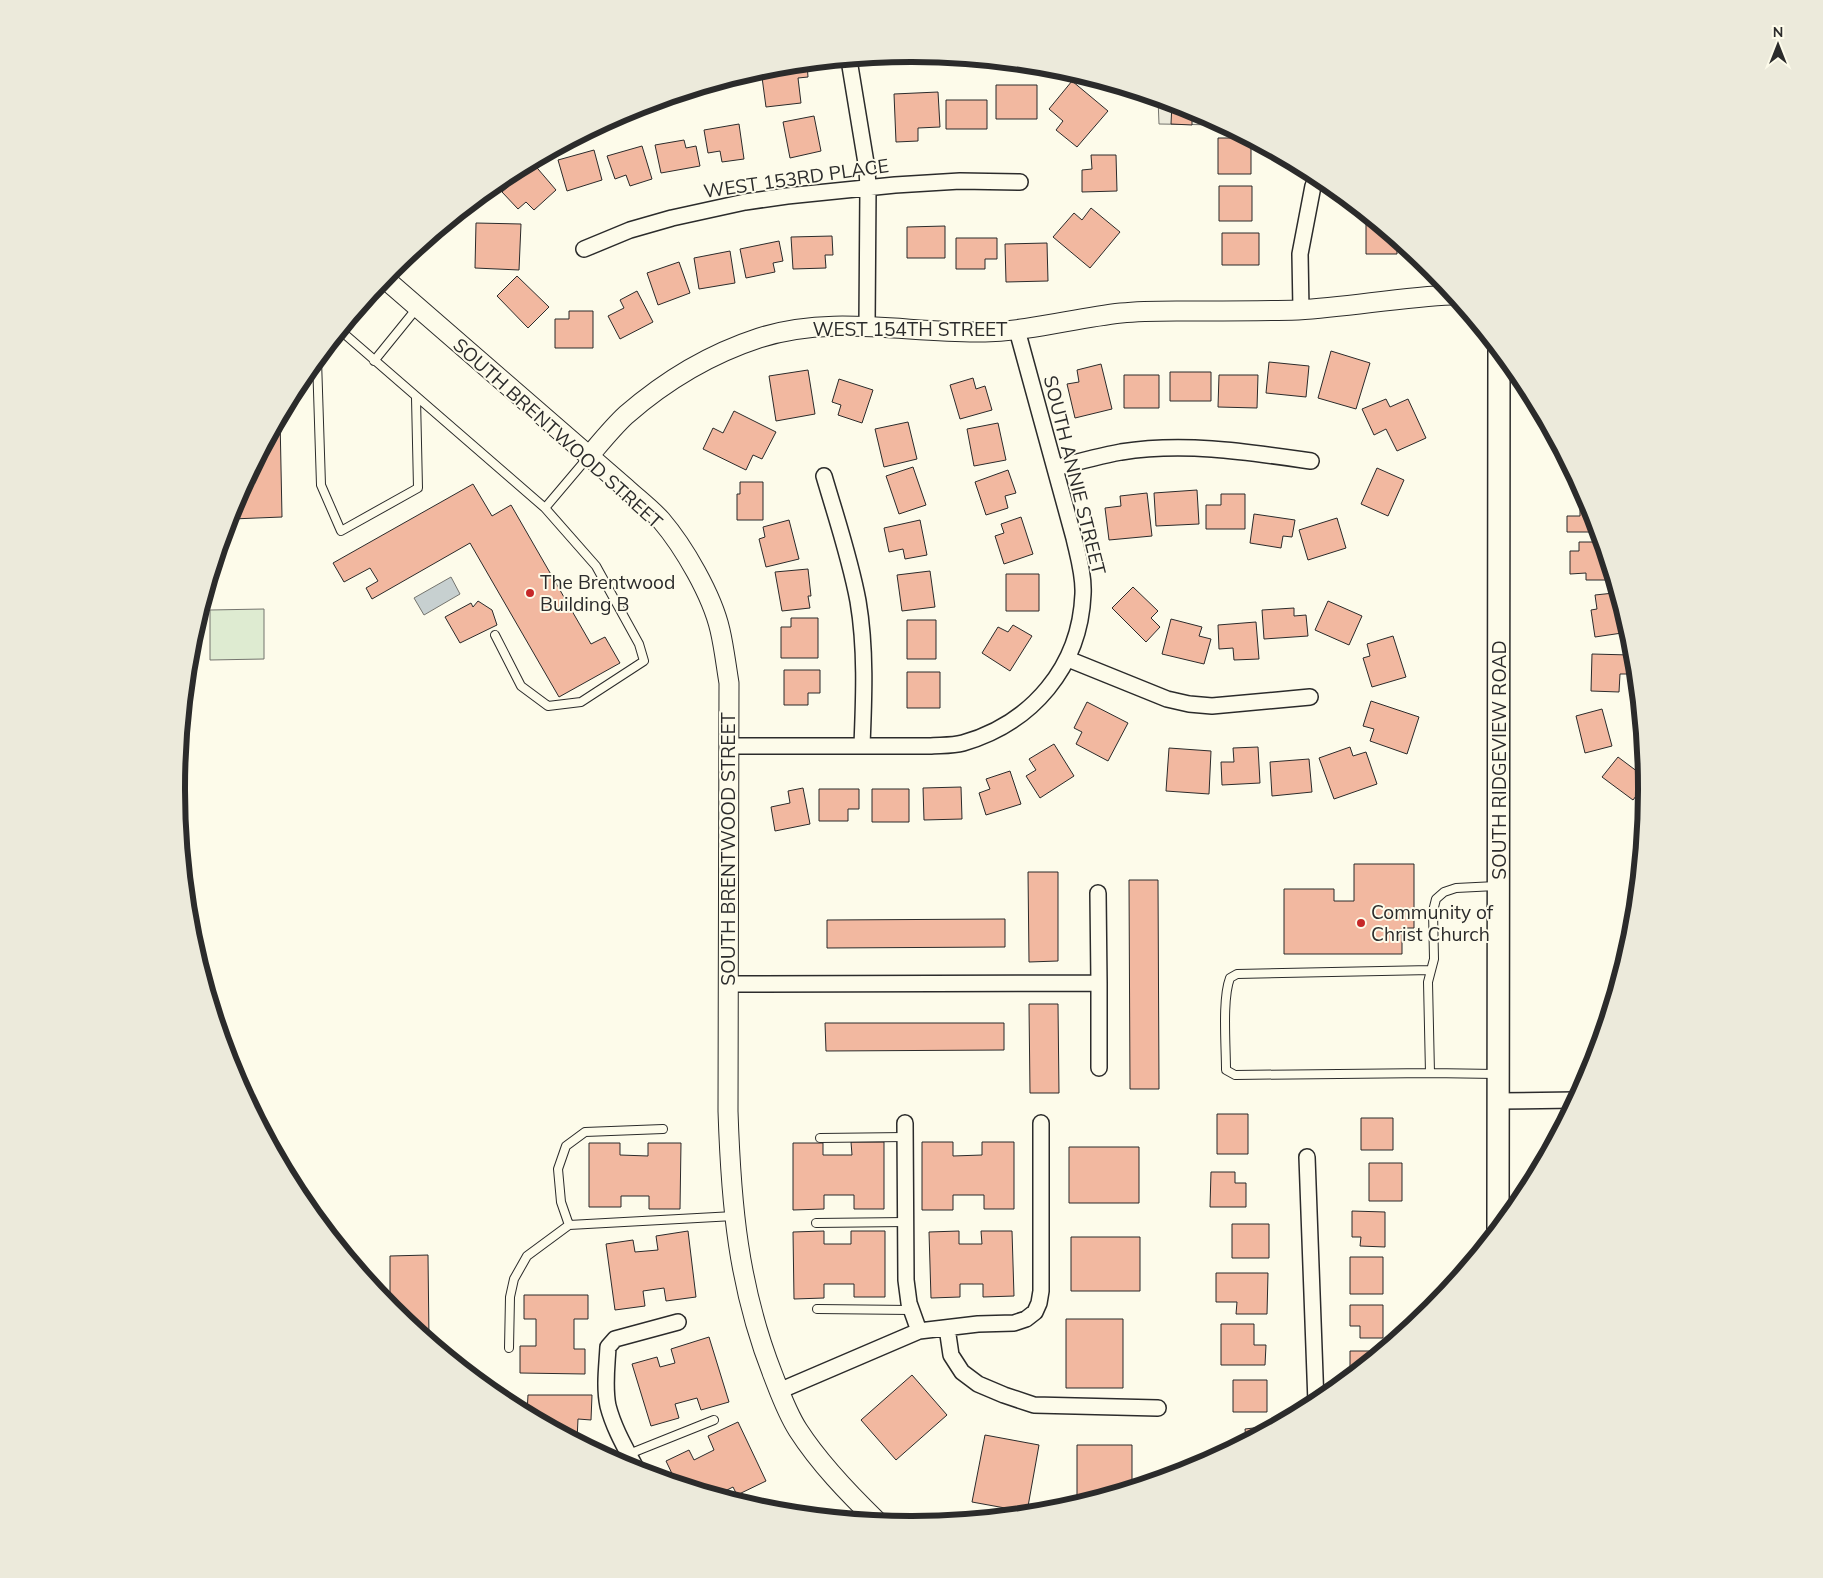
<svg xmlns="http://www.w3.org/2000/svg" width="1823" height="1578" font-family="Mulish,sans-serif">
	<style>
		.green { fill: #deebd1; stroke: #74746e }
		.parking { fill: #eceadb; stroke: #74746e }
		.water { fill: #c7d0d0; stroke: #74746e }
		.building { fill: #f2b8a0; stroke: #2b2b2b }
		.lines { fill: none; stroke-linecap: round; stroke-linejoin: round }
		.service-casing { stroke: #2b2b2b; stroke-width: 10 }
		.minor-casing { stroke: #2b2b2b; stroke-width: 18 }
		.tertiary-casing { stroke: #2b2b2b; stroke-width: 21 }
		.secondary-casing { stroke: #2b2b2b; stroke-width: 24 }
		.service { stroke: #fdfbea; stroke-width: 8 }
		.minor { stroke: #fdfbea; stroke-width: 15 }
		.tertiary { stroke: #fdfbea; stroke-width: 19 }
		.secondary { stroke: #fdfbea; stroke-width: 21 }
		.poi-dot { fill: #c62828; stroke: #fdfbea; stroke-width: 2 }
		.labels { text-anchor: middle; stroke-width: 4; stroke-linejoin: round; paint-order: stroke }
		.street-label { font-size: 19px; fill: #2b2b2b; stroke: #fdfbea }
		.poi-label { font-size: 19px; fill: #2b2b2b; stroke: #fdfbea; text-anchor: start }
		.rim { fill: none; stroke: #2b2b2b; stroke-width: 6 }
	</style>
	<rect width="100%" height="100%" fill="#fdfbea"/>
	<path class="green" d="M264,609V659L210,660V610Z"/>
	<path class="parking" d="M1158,99L1193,110L1221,125L1159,124Z"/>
	<path class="water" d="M451,577L460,594L424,615L414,598Z"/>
	<path class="building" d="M807,64L808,77L798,78L801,103L766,107L761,70Z
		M1072,81L1108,111L1077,147L1056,130L1063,121L1049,109Z
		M996,85H1037V119H996Z
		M938,92L940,127L918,128V141L896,142L894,94Z
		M946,100H987V129H946Z
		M1172,103L1192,109V125L1171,124Z
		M814,116L821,151L790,158L783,122Z
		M739,124L744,159L722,162L720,151L708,153L704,130Z
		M1218,138H1245L1251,141V174H1218Z
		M684,140L686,148L696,146L700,166L661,173L655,145Z
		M642,146L652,179L630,186L626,175L615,179L607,156Z
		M594,150L602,180L567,191L558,160Z
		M1091,155H1116L1117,191L1082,192V170L1092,169Z
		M532,162L556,190L534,210L526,202L518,209L502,192L510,185L503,178Z
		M1219,186H1252V221H1219Z
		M1091,208L1120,232L1090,268L1053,237L1074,213L1082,220Z
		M1366,216L1397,241V254H1366Z
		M476,223L521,224L519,270L475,268Z
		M945,226V258H907V227Z
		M1222,233H1259V265H1222Z
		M832,236L833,255H825L826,268L793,269L791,237Z
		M956,238H997V259H985V269H956Z
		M779,241L783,261L773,263L775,272L746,278L740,249Z
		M1047,243L1048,281L1006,282L1005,244Z
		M730,251L735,283L699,289L694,258Z
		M679,262L690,293L658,305L647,273Z
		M517,276L549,307L528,328L497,296Z
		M637,291L653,322L620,339L608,316L624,308L620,300Z
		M569,311H593V348H555V319H569Z
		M1331,351L1370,363L1356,409L1318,398Z
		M1269,362L1309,366L1306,397L1266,393Z
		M1101,364L1112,409L1075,418L1067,384L1079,382L1077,370Z
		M808,370L815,414L776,421L769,376Z
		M1170,372H1211V401H1170Z
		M1124,375H1159V408H1124Z
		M1219,375H1258L1257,408L1218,407Z
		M973,378L976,389L985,386L992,410L960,419L950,385Z
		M839,379L873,390L862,423L838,415L841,405L832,402Z
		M1386,399L1390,407L1408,399L1426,438L1397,451L1386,429L1374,435L1362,409Z
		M734,411L776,432L762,459L753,455L746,470L703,449L713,428L723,433Z
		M280,418L282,517L232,519V507Z
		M908,422L917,459L884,467L875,429Z
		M998,423L1006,460L974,466L967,429Z
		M913,467L926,505L899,514L886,476Z
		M1377,468L1404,480L1388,516L1361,504Z
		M1008,470L1016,493L1005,496L1008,508L986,515L975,482Z
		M740,482H763V520H737V494H740Z
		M473,484L492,516L511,505L591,644L605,637L620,663L559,697L470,543L372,599L366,588L378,581L370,568L344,582L333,563Z
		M1197,490L1199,524L1156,526L1154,493Z
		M1583,492L1591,508L1598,532H1567V516H1580V493Z
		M1147,493L1152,536L1109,540L1105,508L1121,506L1120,496Z
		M1221,494H1245V529H1206V505H1221Z
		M1254,514L1295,520L1292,537L1283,536L1281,548L1250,543Z
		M1021,517L1033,554L1004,564L995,536L1004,533L1001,524Z
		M1337,518L1346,548L1308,560L1299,530Z
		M789,520L799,559L766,567L759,539L765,537L763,527Z
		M920,520L927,555L905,559L903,549L889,552L884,528Z
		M1579,542H1601L1613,580H1586V573L1570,574V551H1579Z
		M808,569L811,596H808L810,608L782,611L775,572Z
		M930,571L935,607L902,611L897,575Z
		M1006,574H1039V611H1006Z
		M1133,587L1158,611L1151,618L1160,627L1146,642L1112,608Z
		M1614,593L1616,607L1618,606L1622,633L1595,637L1591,610L1597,609L1595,595Z
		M478,601L492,610L497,625L460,643L445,617L471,603L473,607Z
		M1328,601L1362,616L1349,645L1315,630Z
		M1294,608V616L1306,615L1308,636L1264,639L1262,610Z
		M791,618H818V658H781V627H791Z
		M1171,619L1202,627L1199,636L1211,639L1204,664L1162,654Z
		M907,620H936V659H907Z
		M1256,622L1259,659L1234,660L1233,648L1219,649L1218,625Z
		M1013,625L1032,636L1010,671L982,653L998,627L1008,632Z
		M1393,636L1406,677L1372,687L1363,658L1370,656L1367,644Z
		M1592,654L1630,655L1629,674H1620L1619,692L1591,691Z
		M784,670H820V693H808V705H784Z
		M907,672H940V708H907Z
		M1371,701L1419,717L1407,754L1370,741L1374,729L1363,726Z
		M1087,702L1128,723L1108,761L1076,744L1082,732L1074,728Z
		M1602,709L1612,746L1585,753L1576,716Z
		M1054,744L1074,776L1040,798L1026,776L1036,770L1029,759Z
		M1258,747L1260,783L1222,785L1221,762H1234L1233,748Z
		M1350,747L1353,756L1366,752L1377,784L1334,799L1319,758Z
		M1169,748L1211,751L1209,794L1166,791Z
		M1618,757L1646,778V783L1633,800L1602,777Z
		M1309,759L1312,792L1272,796L1270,762Z
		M1010,771L1021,804L986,815L979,793L990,789L986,779Z
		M961,787L962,819L924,820L923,788Z
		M803,788L810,824L775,831L771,807L790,803L788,791Z
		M819,789H859V809H848V821H819Z
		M872,789H909V822H872Z
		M1354,864H1414V928H1402V954H1284V889H1334V901H1354Z
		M1028,872H1058V961L1029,962Z
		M1129,880H1158L1159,1089H1130Z
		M1005,919V947L827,948V920Z
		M1029,1004H1058L1059,1093H1030Z
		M825,1023H1004V1050L826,1051Z
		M1217,1114H1248V1154H1217Z
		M1361,1118H1393V1150H1361Z
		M851,1142H884V1209H854V1195H824V1209L793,1210V1143H823V1155H852Z
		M922,1142H953V1156L982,1155V1142H1014V1209H984V1195H953V1210H922Z
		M589,1143H620V1155L648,1156V1143H681L680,1209H649V1196H621V1207H589Z
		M1069,1147H1139V1203H1069Z
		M1369,1163H1402V1201H1369Z
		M1211,1172H1235V1183H1246V1207H1210Z
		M1352,1211L1385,1212V1247L1360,1246L1361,1237H1352Z
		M1232,1224H1269V1258H1232Z
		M688,1231L696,1297L666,1301L664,1288L643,1291L645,1306L615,1310L606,1244L633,1240L635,1252L658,1250L656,1236Z
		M824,1231V1244H851V1231H885V1297H854V1284H824V1298L794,1299L793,1232Z
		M959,1231V1244H982L981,1231H1012L1014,1296L983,1297V1284H960V1297L931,1298L929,1232Z
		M1071,1237H1140V1291H1071Z
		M428,1255L429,1340L390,1307V1256Z
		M1350,1257H1383V1294H1350Z
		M1216,1273H1268L1267,1314H1236L1237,1302H1216Z
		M524,1295H588V1319H574V1349H585V1374L520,1373V1346H536V1319H524Z
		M1350,1305H1383V1338H1360V1326H1350Z
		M1066,1319H1123V1388H1066Z
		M1221,1324H1254V1345H1266L1265,1365H1221Z
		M709,1337L729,1402L701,1410L697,1398L675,1404L679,1418L651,1426L632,1364L657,1357L660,1367L675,1363L671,1349Z
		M1350,1351H1380L1350,1376Z
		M912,1375L947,1415L896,1460L861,1420Z
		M1233,1380H1267V1412H1233Z
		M528,1395H592L591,1420L578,1419L577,1440L527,1413Z
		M738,1422L766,1481L737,1495L733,1487L717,1495L676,1482L666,1461L689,1450L694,1460L714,1450L708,1436Z
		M1270,1426V1427L1246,1440L1245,1429Z
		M985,1435L1039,1445L1027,1512L972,1502Z
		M1077,1445H1132V1487L1077,1504Z"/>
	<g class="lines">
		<g class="service-casing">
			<path id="service" d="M341,331L545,508L596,566L639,644L644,661L581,702L548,706L521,686L495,635
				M317,360L321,485L341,531L418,488L416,398
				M374,361L417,308
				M545,508L589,456
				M1430,1073L1235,1075L1226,1070C1226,1045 1222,999 1230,978L1237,974L1431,970
				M1496,1074L1430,1073L1428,982L1434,959L1433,911L1436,899L1444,892L1456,888L1496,886
				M663,1129L585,1132L566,1146L558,1169L561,1202L569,1225L734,1216
				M820,1138L905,1137
				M816,1223L905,1222
				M368,1280V1276
				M817,1309L911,1310
				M509,1348L510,1297L514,1279L527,1256L569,1225
				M515,1407V1402
				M629,1454L714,1420
				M758,1507L760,1506"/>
		</g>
		<g class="minor-casing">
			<path id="minor" d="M849,60L867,169L868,188L867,326
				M584,249L630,230L672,218L745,202L787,196L895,185L960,181L1020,182
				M1301,310L1300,254L1313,186
				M1055,468C1077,462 1099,456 1121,452C1185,442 1248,452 1311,461
				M824,476C836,517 850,558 858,601C866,648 864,697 862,745
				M1068,659L1167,699L1189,704L1212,706L1310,697
				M728,746H929C940,745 952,746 963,743C1032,723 1080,667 1083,594C1084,575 1078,556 1074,538L1017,330
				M1099,983V1068
				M728,984L1099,983L1098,893
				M1498,1101L1575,1100
				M905,1123L906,1280L909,1303L919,1331
				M1307,1157L1316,1403
				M947,1328L951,1355L962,1372L978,1384L1004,1395L1034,1405L1158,1408
				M779,1391L919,1331L978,1324L1014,1323L1026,1319L1035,1312L1039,1303L1041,1291V1123
				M637,1470C626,1449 614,1429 608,1406C604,1387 607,1366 608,1347L615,1339L678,1322"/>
		</g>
		<g class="tertiary-casing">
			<path id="tertiary" d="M384,278L627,489C638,499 651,509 661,520C684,547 712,595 720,630C724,647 726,665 729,683L728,1111C731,1204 738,1286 773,1375C780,1393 787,1413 798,1430C820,1464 848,1493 877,1521
				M589,456C601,442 613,427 626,415C665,381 710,354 759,338C833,314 910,334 985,332C1031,331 1075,318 1121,313C1148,310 1175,311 1203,311C1234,311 1266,311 1298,310C1350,307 1401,297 1452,295"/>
		</g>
		<g class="secondary-casing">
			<path id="secondary" d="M1498,1228L1499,352"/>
		</g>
		<use href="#service" class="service"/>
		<use href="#minor" class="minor"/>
		<use href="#tertiary" class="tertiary"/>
		<use href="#secondary" class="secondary"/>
	</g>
	<g class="poi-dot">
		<circle cx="530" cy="593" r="5"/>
		<circle cx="1361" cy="923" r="5"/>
	</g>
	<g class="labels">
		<g class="street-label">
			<text transform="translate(796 178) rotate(-8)" y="7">WEST 153RD PLACE</text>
			<text x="910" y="336">WEST 154TH STREET</text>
			<text transform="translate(558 433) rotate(42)" y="7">SOUTH BRENTWOOD STREET</text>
			<text transform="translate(1075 475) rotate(76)" y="7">SOUTH ANNIE STREET</text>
			<text transform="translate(1499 760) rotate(-90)" y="7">SOUTH RIDGEVIEW ROAD</text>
			<text transform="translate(728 849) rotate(-90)" y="7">SOUTH BRENTWOOD STREET</text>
		</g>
		<g class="poi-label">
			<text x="540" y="589">The Brentwood<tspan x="540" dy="22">Building B</tspan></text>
			<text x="1371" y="919">Community of<tspan x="1371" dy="22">Christ Church</tspan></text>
		</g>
	</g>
	<path d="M0 0H1823V1578H0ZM911 62H912A726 726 0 0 1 1638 788V790A726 726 0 0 1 912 1516H911A726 726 0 0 1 185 790V788A726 726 0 0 1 911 62Z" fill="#eceadb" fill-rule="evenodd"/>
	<path class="rim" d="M911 62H912A726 726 0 0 1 1638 788V790A726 726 0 0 1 912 1516H911A726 726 0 0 1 185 790V788A726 726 0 0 1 911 62Z"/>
	<g transform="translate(1778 45)" stroke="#fdfbea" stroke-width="4" paint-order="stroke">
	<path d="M0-4L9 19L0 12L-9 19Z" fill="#2b2b2b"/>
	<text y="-8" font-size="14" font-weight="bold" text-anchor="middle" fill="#2b2b2b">N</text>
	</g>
</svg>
